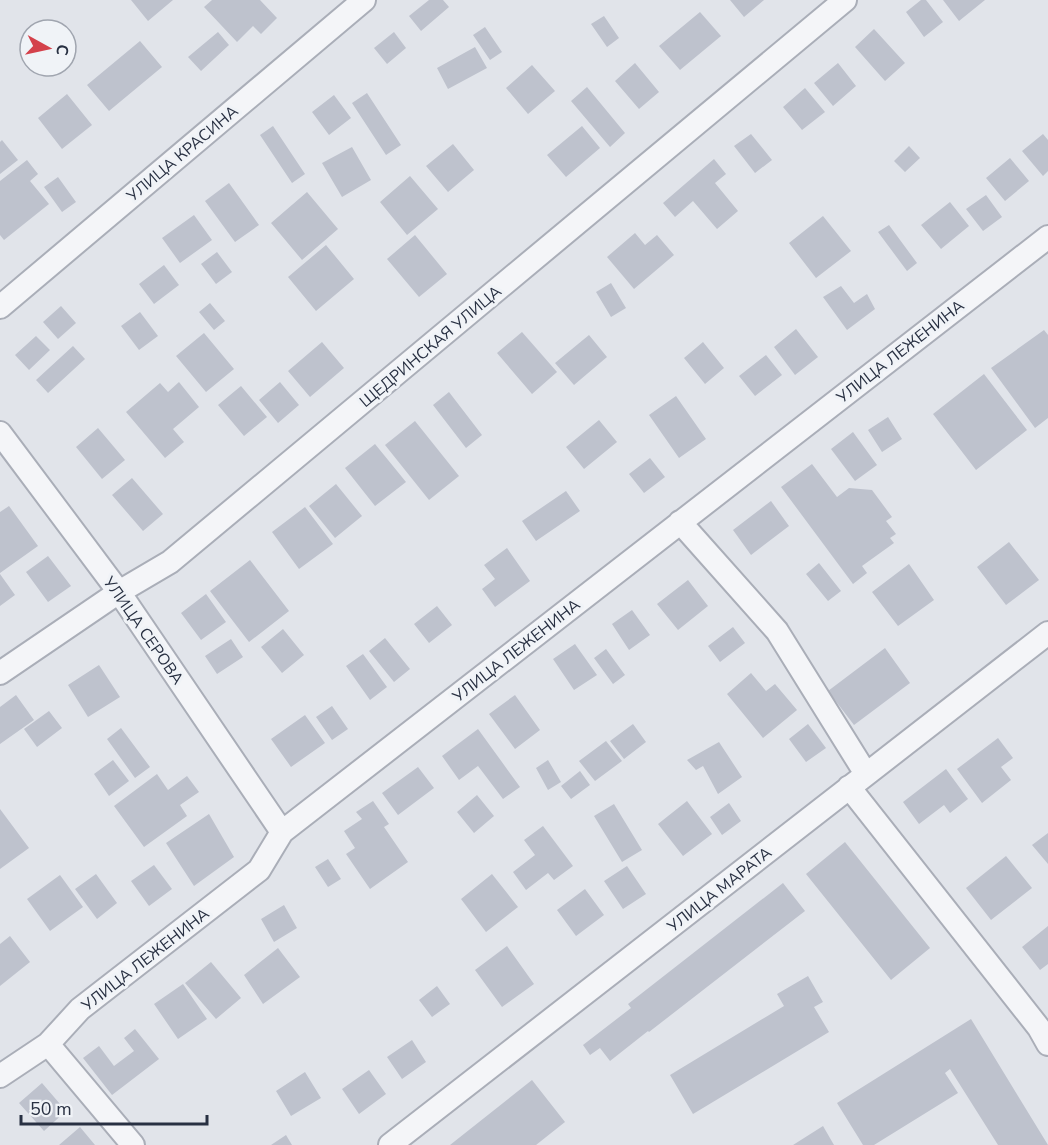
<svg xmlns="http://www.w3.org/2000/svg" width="1048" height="1145" font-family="'Nunito Sans',sans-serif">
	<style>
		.building { fill: #bec2cd }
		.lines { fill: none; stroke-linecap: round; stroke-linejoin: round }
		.minor-casing { stroke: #aaaeb8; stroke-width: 26 }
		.minor { stroke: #f4f5f8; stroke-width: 22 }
		.labels { text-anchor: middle; stroke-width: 6; stroke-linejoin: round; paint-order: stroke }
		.street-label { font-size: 16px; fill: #283042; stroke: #f0f3f7 }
	</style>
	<rect width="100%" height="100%" fill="#e1e4ea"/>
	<path class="building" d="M131,0H173L148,21Z
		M212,0H260L277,18L261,34L253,26L237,42L204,7Z
		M429,0H443L449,7L421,31L409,16Z
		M730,0H764L744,17Z
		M921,0H926L943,22L924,37L906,12Z
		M943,0H985L959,21Z
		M700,12L721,36L680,70L659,46Z
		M604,16L619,38L607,47L591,24Z
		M485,27L502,52L490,60L473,35Z
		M874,29L905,63L885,81L855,47Z
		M218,32L229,45L201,71L188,57Z
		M394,32L406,48L387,64L374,48Z
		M140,41L162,67L109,111L87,85Z
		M475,47L487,68L448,89L437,68Z
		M635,63L659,92L639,109L615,81Z
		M838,63L856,86L833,106L814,83Z
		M532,65L555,91L528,114L506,88Z
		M587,87L625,133L610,147L571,101Z
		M805,88L825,112L802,130L783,107Z
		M367,93L401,145L386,155L352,103Z
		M67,94L92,125L62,149L38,118Z
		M334,95L351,118L329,135L312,112Z
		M273,126L305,174L292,183L260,135Z
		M582,126L600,148L566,177L547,155Z
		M751,134L772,160L755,173L734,146Z
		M1043,134L1048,140V171L1043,176L1022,151Z
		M2,140L18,160L0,174V142Z
		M453,144L474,170L448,192L426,166Z
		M909,146L920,158L905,172L894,161Z
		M352,147L371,180L342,197L322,163Z
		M1010,158L1029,181L1005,201L986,178Z
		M714,159L726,174L715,183L738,211L717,229L693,201L675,217L663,203Z
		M27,160L38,174L30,181L49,204L4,240L0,235V181Z
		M410,176L438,209L407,235L380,202Z
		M58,177L76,202L62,212L44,187Z
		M229,183L259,225L235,242L205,201Z
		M307,192L338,229L302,260L271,223Z
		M986,195L1002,217L983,231L966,209Z
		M950,202L969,226L941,249L921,225Z
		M194,215L212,240L180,263L162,238Z
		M823,216L851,251L816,278L789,243Z
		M889,225L917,263L907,271L878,232Z
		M635,233L645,245L657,235L674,255L634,289L607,257Z
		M415,235L447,274L419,297L387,259Z
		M326,245L354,279L316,311L288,277Z
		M217,252L232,272L216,284L201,264Z
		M164,265L179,285L154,304L139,284Z
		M611,283L626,308L611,317L596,292Z
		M841,286L854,303L867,294L875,309L847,330L823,297Z
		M210,303L225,321L214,330L199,312Z
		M61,306L76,323L58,339L43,322Z
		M140,312L158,336L139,350L121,326Z
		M796,329L818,357L795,375L774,347Z
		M1044,330L1048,335V418L1035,428L991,368Z
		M522,332L557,372L532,394L497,353Z
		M204,333L234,369L206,392L176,356Z
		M589,335L607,357L574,385L555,363Z
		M36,336L50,350L29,370L15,355Z
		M322,342L344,368L310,397L288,371Z
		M703,342L724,368L705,384L684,358Z
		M73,346L85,359L48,393L36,380Z
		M766,355L782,375L755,396L739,376Z
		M984,374L1027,430L976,470L933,414Z
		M179,382L199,407L173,429L184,442L165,458L126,412L160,383L168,392Z
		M280,382L299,405L278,423L259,400Z
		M241,386L267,417L244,436L218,405Z
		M449,392L482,435L466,448L433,405Z
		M676,396L706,439L679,458L649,415Z
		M888,417L902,439L882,452L868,430Z
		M599,420L617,442L584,469L566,447Z
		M415,421L459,476L429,500L385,445Z
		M98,428L125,460L102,479L76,447Z
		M853,432L877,465L855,481L831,449Z
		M375,444L406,482L375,506L345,468Z
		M650,458L665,477L644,493L629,474Z
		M812,464L837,497L849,488L872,490L892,517L886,521L896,534L890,538L894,543L862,566L867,573L853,584L781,487Z
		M132,478L163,514L143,531L112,495Z
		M336,484L362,516L335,538L309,506Z
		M566,491L580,511L536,541L522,521Z
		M771,501L789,526L751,555L733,530Z
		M9,506L38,546L0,573V512Z
		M305,507L333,544L299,569L272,532Z
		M1009,542L1039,580L1006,605L977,567Z
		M507,548L530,581L495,607L482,589L495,579L484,565Z
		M48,556L71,586L48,602L26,572Z
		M250,560L289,611L249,642L210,591Z
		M819,563L841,591L828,601L806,574Z
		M909,564L934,600L898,626L872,592Z
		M0,574L15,595L0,606Z
		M688,580L708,606L678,630L657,604Z
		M206,594L226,622L201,640L181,613Z
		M437,606L452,625L429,643L414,624Z
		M632,610L650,635L629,650L612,624Z
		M733,627L745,643L720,662L708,646Z
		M283,629L304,655L282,673L261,647Z
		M385,638L410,669L394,682L369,651Z
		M231,639L243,657L217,674L205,656Z
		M575,644L597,675L574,690L553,659Z
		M885,648L910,683L854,725L828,691Z
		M606,649L625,675L613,684L594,658Z
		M363,654L387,687L370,700L346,666Z
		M99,665L120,697L88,717L68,685Z
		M751,673L766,691L775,684L797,710L763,738L727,694Z
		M16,695L34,720L0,744V707Z
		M515,695L540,730L515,749L489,714Z
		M332,706L348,729L332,740L316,717Z
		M49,711L62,728L37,747L24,729Z
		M305,715L325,743L291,767L271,739Z
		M633,724L646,742L624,759L610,741Z
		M808,724L826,748L806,762L789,739Z
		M121,728L150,767L135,778L107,739Z
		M478,729L520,787L503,799L478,766L459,780L442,756Z
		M998,738L1013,758L1001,767L1011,780L982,803L957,769Z
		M606,741L622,761L595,781L579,761Z
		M719,742L742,777L718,794L703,766L696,770L687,760Z
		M113,760L129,781L109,796L94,774Z
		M548,760L561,782L548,790L536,768Z
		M418,767L434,788L398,815L382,793Z
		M946,769L968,799L950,813L944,805L919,824L903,802Z
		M580,771L590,785L571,799L561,786Z
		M157,774L168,790L187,776L199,792L180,805L187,816L144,847L114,806Z
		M477,795L494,816L474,833L457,812Z
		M373,801L389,824L384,827L408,862L370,889L346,854L355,848L344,831L362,819L356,812Z
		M687,801L712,834L683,856L658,824Z
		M729,803L741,821L722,835L710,817Z
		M614,804L642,850L622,862L594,816Z
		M0,809L29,848L0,869Z
		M209,814L234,857L194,886L166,843Z
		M543,826L573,866L554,880L548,873L526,890L513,872L535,855L524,840Z
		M1048,833V864L1032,845Z
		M845,842L930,948L891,980L806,874Z
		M1006,856L1032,888L991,920L966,888Z
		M328,859L341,879L328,887L315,867Z
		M154,865L172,889L149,906L131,881Z
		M627,866L646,894L623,909L604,881Z
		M96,874L117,903L97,919L75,889Z
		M492,874L518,907L486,932L461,899Z
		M60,875L83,907L50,931L27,899Z
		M783,883L805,911L649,1032L648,1031L610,1061L600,1048L590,1055L583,1045L631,1008L628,1004Z
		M585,889L604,915L576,936L557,910Z
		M284,905L297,928L274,942L261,919Z
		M1048,926V964L1040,970L1022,947Z
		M10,936L30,962L0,986V944Z
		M507,946L534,984L502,1007L475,970Z
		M278,948L300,977L263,1004L244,975Z
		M211,962L241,998L216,1019L185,983Z
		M808,976L823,1002L814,1007L829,1032L693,1114L670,1075L784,1006L777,994Z
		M183,984L207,1019L178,1039L154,1004Z
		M437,986L450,1004L432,1017L419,1000Z
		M971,1019L1048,1145H998L950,1069L945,1073L958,1093L874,1145H863L837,1103Z
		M135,1029L159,1059L112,1095L83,1058L99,1046L114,1066L134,1051L124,1038Z
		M412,1040L426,1062L402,1079L387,1057Z
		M369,1070L386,1094L359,1114L342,1089Z
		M305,1072L321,1098L291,1116L276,1091Z
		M532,1080L565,1122L536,1145H450Z
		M42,1083L66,1111L44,1131L19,1103Z
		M823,1126L834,1145H793Z
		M80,1127L95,1145H59Z
		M286,1135L292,1145H271Z"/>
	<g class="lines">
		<g class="minor-casing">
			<path id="minor" d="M0,307L364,0
				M0,433L119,592L282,832
				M680,522L777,631L866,774
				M0,673L119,592L170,562L845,0
				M849,787L1039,1028L1048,1044
				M48,1044L133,1145
				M0,1076L48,1044L80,1009L259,870L282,832L1048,237
				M390,1145L1048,633"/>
		</g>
		<use href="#minor" class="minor"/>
	</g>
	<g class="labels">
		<g class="street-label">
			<text transform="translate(182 153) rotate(-40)" y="6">УЛИЦА КРАСИНА</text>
			<text transform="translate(430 346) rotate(-40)" y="6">ЩЕДРИНСКАЯ УЛИЦА</text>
			<text transform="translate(900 351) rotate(-38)" y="6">УЛИЦА ЛЕЖЕНИНА</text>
			<text transform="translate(144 630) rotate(55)" y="6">УЛИЦА СЕРОВА</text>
			<text transform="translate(516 650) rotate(-38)" y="6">УЛИЦА ЛЕЖЕНИНА</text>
			<text transform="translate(719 889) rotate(-38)" y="6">УЛИЦА МАРАТА</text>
			<text transform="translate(145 959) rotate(-38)" y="6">УЛИЦА ЛЕЖЕНИНА</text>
		</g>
	</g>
	<g transform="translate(48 48) rotate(98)"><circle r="28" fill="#f0f3f7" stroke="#a0a5af" stroke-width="1.5"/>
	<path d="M0-4.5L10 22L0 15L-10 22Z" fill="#d4414b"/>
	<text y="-9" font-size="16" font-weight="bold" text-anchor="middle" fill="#283042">С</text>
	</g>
	<path d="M21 1115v9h186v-9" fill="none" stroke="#283042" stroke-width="3"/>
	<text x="30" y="1115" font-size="18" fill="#283042" stroke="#f0f3f7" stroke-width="4.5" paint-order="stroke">50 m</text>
</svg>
